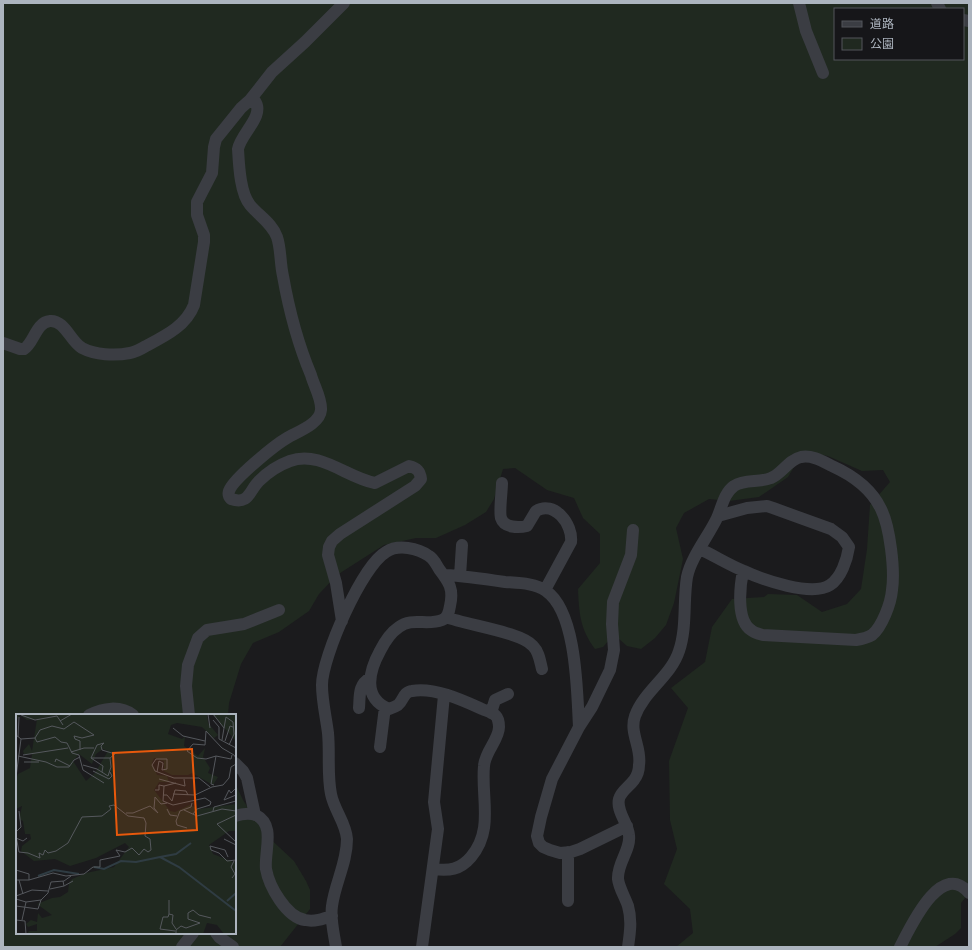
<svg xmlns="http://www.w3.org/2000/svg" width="972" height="950" font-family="'DejaVu Sans','Noto Sans JP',sans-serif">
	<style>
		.green { fill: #202920; fill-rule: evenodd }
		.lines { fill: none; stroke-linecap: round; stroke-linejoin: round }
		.minor { stroke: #3b3d43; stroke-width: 12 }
		.inset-river { fill: none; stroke: #2f3c43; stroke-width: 2 }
		.inset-road { fill: none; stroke: #55585d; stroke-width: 1 }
		.view { fill: #e8590c; fill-opacity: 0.15; stroke: #e8590c; stroke-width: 2 }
		.inset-edge { fill: none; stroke: #acb4be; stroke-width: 2 }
	</style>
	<rect width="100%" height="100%" fill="#1b1b1d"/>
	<path class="green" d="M3,3H969V893L961,903V928L955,934L935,947H676L693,933L690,909L664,884L677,849L670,820L669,761L688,708L671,688L705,662L712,627L732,599L764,597L768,594L797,595L822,612L847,604L861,589L867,549L870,505L890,482L883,470L862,471L828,456L803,452L788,477L759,497L729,501L709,499L684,513L676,528L683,559L674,603L666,625L655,638L641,649L627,646L619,639H610L603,647L595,649C580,629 579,613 578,589L600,563V534L583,518L574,498L547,490L515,468L503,469L494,499L486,512L465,525L436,538H416L384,545L337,575L319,594L309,611L279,632L253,643L241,664L229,703L228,715H17V933H235V783L243,800L264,833L294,861L306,881L310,890V909L280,947H3ZM835,9H963V59H835Z"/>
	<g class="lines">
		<path class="minor" d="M799,3L806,31L823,73
			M937,3L940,9
			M963,20L969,21
			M250,100L255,101C265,116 241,133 238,149C239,165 240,193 250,205C259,216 272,223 277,237C281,249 280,263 283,276C289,310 298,344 311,375C314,386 322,399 321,410C320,424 297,432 287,438C275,445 233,479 229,491C228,494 229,497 231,499C249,505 249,491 259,481C267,473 279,465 290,461C320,450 347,478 375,483L409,466C417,468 420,471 421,479L415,486L340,534L332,541L329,547L328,555L336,583L342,621
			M3,343L20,349H24C34,343 36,322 50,321C65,320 70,341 82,348C95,355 115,356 130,353C136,352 141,349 146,346C165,336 186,326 194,305L204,242V235L197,215V202L212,173L214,147L216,139L241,108L250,100L272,72L305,42L344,3
			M502,483C502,491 499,512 501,518C504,528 519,528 527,526L536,511C554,500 573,524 571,542L545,590
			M700,549C715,556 729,565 744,571C763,580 812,597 830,585C841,578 847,560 849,547L842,537L831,529L773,508L767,506L747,508L718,516
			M445,575C465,576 485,579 505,582C519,583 535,583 546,591C577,612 577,693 579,727
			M460,576L462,545
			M446,617C466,625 521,632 533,646C539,652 540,661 542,669
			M359,708C360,696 358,685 370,678
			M491,713L495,700L508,694
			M89,715C103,708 120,705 133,715
			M189,715L186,686L188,665L198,638L207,630L244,624L279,610
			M380,747L385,707
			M235,763L243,771L247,778L255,815
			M235,816C241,814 250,813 256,815C276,825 264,852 266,869C269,886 286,917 305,920C314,922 323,919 332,916
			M627,826L580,849L571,852L560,853L550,850L543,847L539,843L537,836L541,817L552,779L579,727L592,707L610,670L614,650L612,624L613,602L631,555L633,530
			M568,901V852
			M216,933L219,937L233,947
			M182,947L193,933
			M336,947C334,934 330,919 332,906C335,883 347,863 347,839C346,823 334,810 331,794C327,774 330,754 328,733C326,717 322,701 322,685C322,657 362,566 386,552C398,544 418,548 429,556C434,559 436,564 439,569C449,582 454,589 450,606C449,612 448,618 442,620C427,626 412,617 399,627C390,633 385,641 380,651C369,671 362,698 389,709C392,708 395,707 398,705C404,700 403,692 412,691C434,687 462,700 482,709C486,711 492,712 496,716C498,718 499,724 499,727C499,740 485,751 484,766C481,798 494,830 471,857C460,870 449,871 433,869
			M422,947L438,829L434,802L444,695
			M628,947C630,933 632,920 628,906C625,897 619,888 618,879C617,863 631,850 629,835C628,823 616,811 619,799C621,791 629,787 634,780C637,776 639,770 639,765C642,748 629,733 635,716C644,691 671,676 679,651C687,628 683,601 687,577C691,557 708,537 717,518C722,507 724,493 734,486C745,479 759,483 771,478C782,474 788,460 801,457C812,455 822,461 832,466C852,475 871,488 881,509C890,527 895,570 892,590C891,603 882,627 872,635C867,638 862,639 856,640L763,635C759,634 754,633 751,630C736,620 740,586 743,571
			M900,947C910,928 941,859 969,893"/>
	</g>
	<g transform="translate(16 714)">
		<rect width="220" height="220" fill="#1b1b1d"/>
		<path d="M0,0H191L192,9L202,21L198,24L186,13L161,9L155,11L152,20L166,25L169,23L168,32L182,42L189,34L187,43L194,54L192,59L202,63L197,71L176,59L172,61H156L148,57V47L138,44L136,49L141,61L151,62L153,68H143L138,76L154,97L159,98L174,91L183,95L220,90V117H213L193,131L197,140L220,149V220H208L201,211L191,209L187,220H11L13,217H21V210L12,213L10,210L15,206L21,208L22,199L26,204L36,201L21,190L36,184L44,183L52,178L53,169L56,165L70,159L98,153L113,133L109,129L80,144L54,152L39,145L18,147L5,137L6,132L15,125L14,120H9L7,107L3,105L6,92L0,95V65L2,60L14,54L16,40H8L7,37L13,30L16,37L21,5L11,6L4,1L0,7ZM87,35L92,37L79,59L70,67L57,47L63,40L76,50L80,40ZM196,0H220V27Z" fill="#202920" fill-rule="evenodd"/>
		<path class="inset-river" d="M144,143L163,153L220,197M144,143L160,140L175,129M78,153L88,155L105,147L120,148L144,143M22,162L38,156L63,160M211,187L220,179"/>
		<path class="inset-road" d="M192,0L194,14M197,0L208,14L210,3L217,8L218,20L213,31M5,1L19,6L41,2L47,11M197,6L203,13V25L220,34M44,7L56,0M58,8L78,21L66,24L58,22L59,25L64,27V36M157,14L167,22L189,27M0,21L5,25L0,63M2,23L3,3M19,24L21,28L39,23L45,28L51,29L56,39L63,41L67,56L88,69M19,24L24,16L36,12L48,15L58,8M5,25L19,24M206,26L208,14M209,27L214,12L217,13M55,38L68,34H78M7,41L52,34M216,41L215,45L200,42L190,45L181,44L171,37L177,30L189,31L190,17L206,34L218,41L220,44M2,42L30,48L41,53H53L58,46L64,43M75,44H94M8,48H23M39,48L40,45L54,52M67,51L81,55L92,62L95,53L94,44L99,40L86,36L85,32L88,29L81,31L75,44L87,52L86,58M146,56L151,55V45H140L136,51L139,57L158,64H183L194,73M77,57L93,65L96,62L94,58M141,58L143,47L147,49L146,56M143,65L169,72L168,65M160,69L148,72L147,87L157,91L189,84L195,88L194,91L181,95L177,100M198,71L195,70L200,42M220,74L215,79L213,76L208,86L220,81M139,76H143V71L148,72M157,80L179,81L196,73L207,71L213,64L215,53L220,50M147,81H151L156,87L159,76L170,77L172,81M139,83L145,90L151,89M151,95L154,101L161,102M168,96L181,102L206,95L220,97M197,97L198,93L220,87M110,99H117L134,92L142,99L138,94L139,83M220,101L201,110L220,128M171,114L161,111L160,107L164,97L175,93L176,89M0,118L5,113L3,97M0,122L3,138L12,139L24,144L23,139L27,141L29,136L32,139L40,137L52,129L66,103L86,102L95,95L93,92L98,91L112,102L128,104L130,109L129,122L134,125L135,136L132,138L128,135L123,141L116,134L109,138L100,136L104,142L84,146V153H77L68,160L50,162L37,159L13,166H0M0,124L7,127L11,124M208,125L220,131M212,143L209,136L194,132L195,136L203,139L211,147L220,146M0,156L13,160V166M216,164L219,160L215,153L218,147M3,166L7,180M47,167L48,172L57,167M34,175L48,172M0,182L16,176L32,177M0,185L10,188L25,186L32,179L35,168L48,167L55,162M153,186V200M0,192L22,195L25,186M153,200L152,203H147L144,215L159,217M153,200L157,201L156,209L160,215M0,206L9,207L10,220M6,206L10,188M160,220V216L165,212L170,214L184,209L172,205V199L177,196L183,201L195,204"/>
		<path class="view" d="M176,35L181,116L101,121L97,39Z"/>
		<rect width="220" height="220" class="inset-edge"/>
	</g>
	<rect width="972" height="950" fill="none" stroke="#acb4be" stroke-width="8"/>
	<rect x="834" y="8" width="130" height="52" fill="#161619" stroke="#52555b"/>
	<rect x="842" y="21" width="20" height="6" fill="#3b3d43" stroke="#52555b"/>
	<text x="870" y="28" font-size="12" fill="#acb4be">道路</text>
	<rect x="842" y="38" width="20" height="12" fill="#202920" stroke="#52555b"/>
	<text x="870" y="48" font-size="12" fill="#acb4be">公園</text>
</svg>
